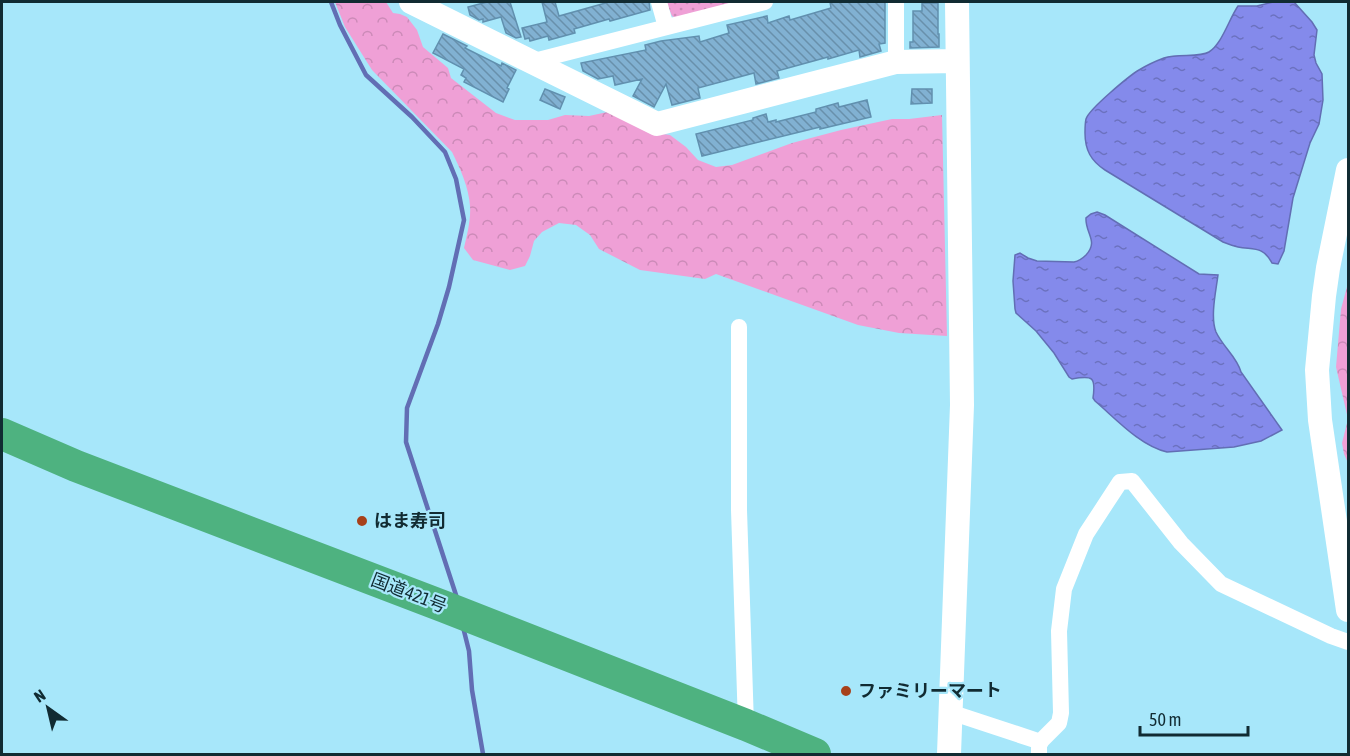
<svg xmlns="http://www.w3.org/2000/svg" width="1350" height="756" font-family="'Asap Condensed','Noto Sans JP',sans-serif">
	<style>
		.green { fill: url(#green-dots) }
		.forest { fill: url(#forest-crowns) }
		.water { fill: url(#water-ripples); stroke: #626eb4; stroke-width: 1.5 }
		.lines { fill: none; stroke-linecap: round; stroke-linejoin: round }
		.stream { stroke: #626eb4; stroke-width: 4.5 }
		.building { fill: url(#building-back-hatch); stroke: #6190af; stroke-width: 1.5 }
		.street { stroke: #fff; stroke-width: 16 }
		.secondary { stroke: #fff; stroke-width: 24 }
		.highway { stroke: #4eb280; stroke-width: 32 }
		.poi-dot { fill: #a7411a; stroke: #a7e7fa; stroke-width: 2 }
		.labels { text-anchor: middle; stroke-width: 4.5; stroke-linejoin: round; paint-order: stroke }
		.poi-label { font-size: 18px; font-weight: bold; fill: #112b32; stroke: #a7e7fa; text-anchor: start }
		.street-label { font-size: 18px; fill: #112b32; stroke: #a7e7fa }
	</style>
	<defs>
		<pattern id="green-dots" width="8" height="8" patternUnits="userSpaceOnUse" patternTransform="scale(1.5)"><rect width="8" height="8" fill="#efa0d6"/><path d="M2 2h.1M6 6h.1" fill="none" stroke="#cc8ab8" stroke-width="1.8" stroke-linecap="round"/></pattern>
		<pattern id="forest-crowns" width="20" height="18" patternUnits="userSpaceOnUse" patternTransform="scale(1.5)"><rect width="20" height="18" fill="#efa0d6"/><path d="M2 6a3 3 0 1 1 6 0M12 15a3 3 0 1 1 6 0" fill="none" stroke="#cc8ab8"/></pattern>
		<pattern id="water-ripples" width="26" height="14" patternUnits="userSpaceOnUse" patternTransform="scale(1.5)"><rect width="26" height="14" fill="#848aeb"/><path d="M2 4q2-2 4 0t4 0M15 11q2-2 4 0t4 0" fill="none" stroke="#6b71bf"/></pattern>
		<pattern id="building-back-hatch" width="6" height="6" patternUnits="userSpaceOnUse" patternTransform="scale(1.5)"><rect width="6" height="6" fill="#81b1d2"/><path d="M-1 5l2 2M0 0l6 6M5-1l2 2" fill="none" stroke="#6890ab"/></pattern>
	</defs>
	<rect width="100%" height="100%" fill="#a7e7fa"/>
	<path class="green" d="M666,2H738L676,18L672,16Z"/>
	<path class="forest" d="M335,2H386L393,13L400,14L407,17L417,30L423,47L448,68L451,78L496,113L515,120H548L565,115L589,116L612,111L656,133L670,135L686,147L698,160L716,167L732,165L792,143L841,130L892,119H909L942,115L947,336L899,333L858,325L716,274L705,279L640,270L599,249L590,235L576,225L559,223L542,232L534,241L530,256L525,266L510,270L473,260L464,248C467,235 471,220 470,206C469,188 460,168 452,152L372,70L345,27Z
		M1348,283V463L1344,454L1342,443L1348,419L1336,367L1341,309Z"/>
	<path class="water" d="M1273,2H1294L1312,22L1317,30L1314,55L1316,63L1322,74L1323,100L1319,124L1310,143L1293,198L1284,251L1278,264L1272,263C1263,246 1254,250 1238,247C1233,246 1228,244 1223,242L1105,170C1091,161 1085,150 1085,133C1085,128 1085,123 1086,119C1089,109 1129,76 1139,70C1147,65 1156,61 1164,58C1178,53 1199,58 1209,52C1222,44 1229,19 1238,6H1257Z
		M1097,212L1105,215L1199,274L1218,275C1216,291 1210,317 1216,332C1223,347 1237,357 1241,372L1282,430L1261,441L1234,447L1167,452C1140,446 1115,418 1095,401L1093,398C1096,377 1093,375 1072,379L1069,377L1054,353L1036,331L1016,313L1015,309L1013,281L1015,255L1020,253L1028,258L1037,261L1074,262C1079,261 1082,259 1086,255C1099,241 1085,233 1086,218L1091,214Z"/>
	<g class="lines">
		<path class="stream" d="M331,2L340,25L366,75L412,117L445,152L456,179L464,220L449,287L438,324L407,408L406,442L457,598
			M463,627L469,651L472,690L483,754"/>
	</g>
	<path class="building" d="M487,2H510L521,37L516,38L506,33L501,17L483,22V19L479,20L470,15L468,7Z
		M542,2H555L559,16L609,2H649L650,10L610,21L609,19L574,29L575,33L549,40L548,36L530,41L529,38L525,39L522,28L547,22Z
		M830,2H885V43L879,44L881,51L860,57L859,50L828,59V57L777,71L779,78L756,84L754,73L698,88L700,98L672,105L666,84L654,107L633,96L642,79L615,85L613,76L598,79L583,71L581,63L646,50L645,45L661,41L699,36L700,42L729,33L727,25L767,16L768,23L789,16L790,20L831,8Z
		M922,3H938V34H939V47L910,48V42H913V11H922Z
		M443,34L467,46L465,48L501,66L502,63L516,70L507,88L509,89L503,102L464,82L466,78L461,75L464,69L433,53Z
		M545,89L565,97L560,109L540,100Z
		M912,89H932V103L911,104Z
		M867,100L871,117L820,129V127L702,156L696,134L753,120V118L766,114L768,122L776,120V122L816,112V109L838,103L839,107Z"/>
	<g class="lines">
		<path class="street" d="M659,2L666,27
			M896,2V62
			M534,61L765,2
			M739,327V510L746,725
			M950,712L1041,742
			M1039,754V743L1059,723L1061,713L1059,631L1064,589L1086,534L1120,482L1132,481L1181,543L1221,584L1331,636L1348,642"/>
		<path class="secondary" d="M411,2L657,124L896,62L957,61
			M1348,170L1328,268L1324,296L1317,370L1320,420L1348,610
			M949,754L962,405L957,2"/>
		<path class="highway" d="M2,434L76,466L445,607L746,725L815,754"/>
	</g>
	<g class="poi-dot">
		<circle cx="362" cy="521" r="6"/>
		<circle cx="846" cy="691" r="6"/>
	</g>
	<g class="labels">
		<g class="poi-label">
			<text x="374" y="527">はま寿司</text>
			<text x="858" y="697">ファミリーマート</text>
		</g>
		<g class="street-label">
			<text transform="translate(409 593) rotate(21)" y="6">国道421号</text>
		</g>
	</g>
	<rect width="1350" height="756" fill="none" stroke="#112b32" stroke-width="6"/>
	<g transform="translate(48 708) rotate(326)" stroke="#a7e7fa" stroke-width="4.5" paint-order="stroke">
	<path d="M0-4.5L10 22L0 15L-10 22Z" fill="#112b32"/>
	<text y="-9" font-size="16" font-weight="bold" text-anchor="middle" fill="#112b32">N</text>
	</g>
	<path d="M1140 726v9h108v-9" fill="none" stroke="#112b32" stroke-width="3"/>
	<text x="1149" y="726" font-size="18" fill="#112b32" stroke="#a7e7fa" stroke-width="4.5" paint-order="stroke">50 m</text>
</svg>
